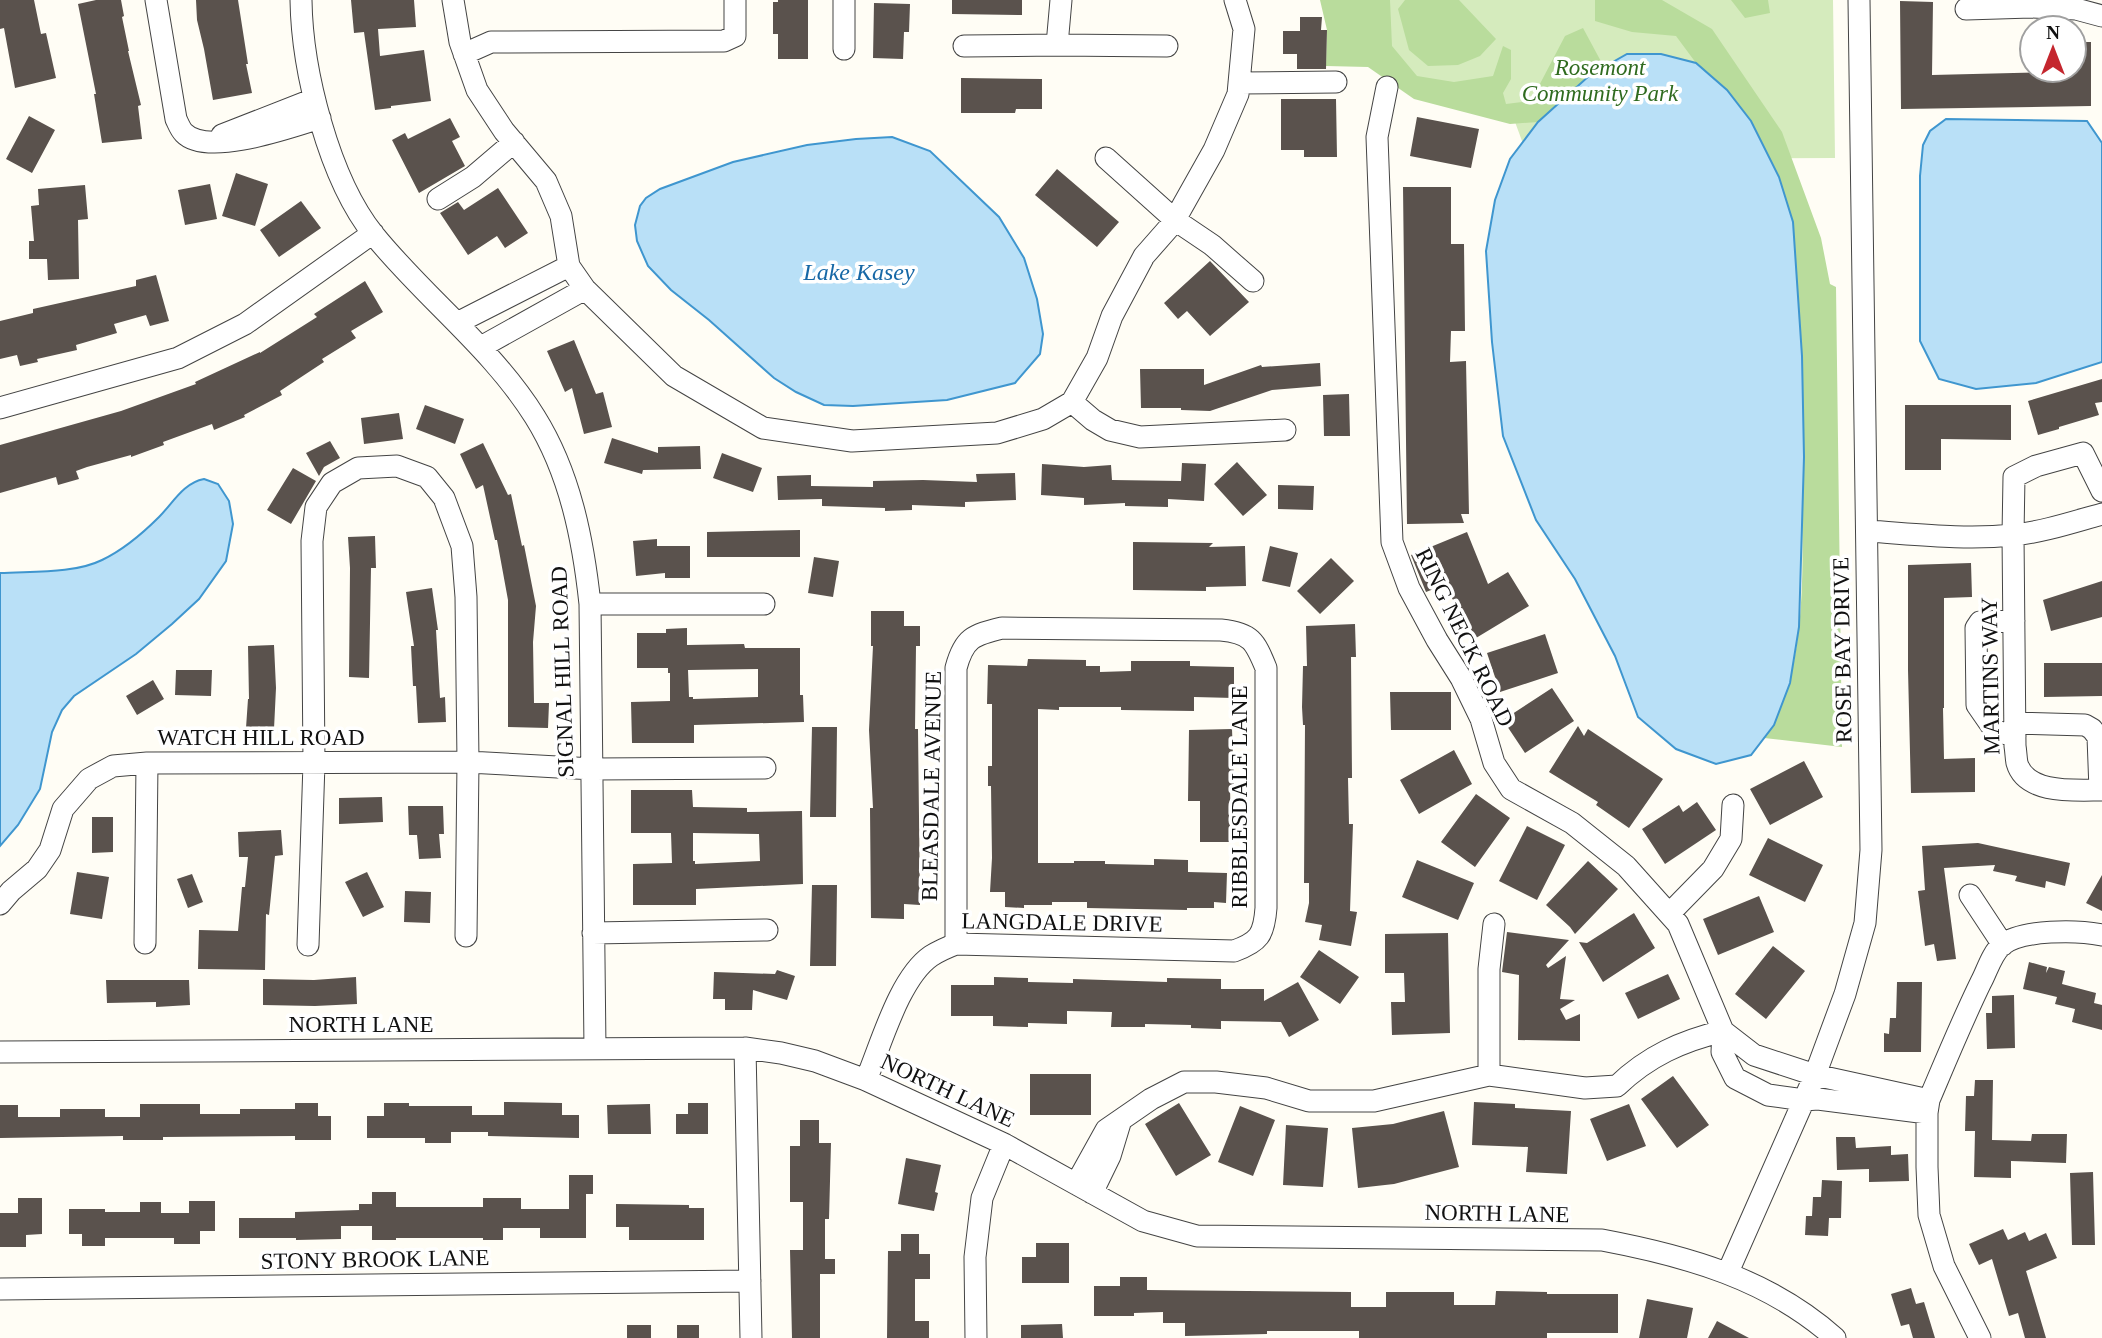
<svg xmlns="http://www.w3.org/2000/svg" width="2102" height="1338" font-family="Georgia,serif">
	<style>
		.green { fill: #d5ebbd }
		.forest { fill: #b9dc9c }
		.water { fill: #b9e0f7; stroke: #3f96cf; stroke-width: 2 }
		.building { fill: #5a524d; fill-rule: evenodd }
		.lines { fill: none; stroke-linecap: round; stroke-linejoin: round }
		.minor-casing { stroke: #444; stroke-width: 23 }
		.minor { stroke: #fff; stroke-width: 21 }
		.labels { text-anchor: middle; stroke-width: 7; stroke-linejoin: round; paint-order: stroke }
		.park-label { font-size: 23px; font-style: italic; fill: #2f6b1f; stroke: #fff }
		.street-label { font-size: 23px; fill: #111; stroke: #fff }
		.water-label { font-size: 24px; font-style: italic; fill: #1768a6; stroke: #fff }
	</style>
	<rect width="100%" height="100%" fill="#fffdf5"/>
	<path class="green" d="M1365,0H1833L1835,158L1529,160L1515,122L1366,60Z"/>
	<path class="forest" d="M1320,0H1390L1392,46L1417,76L1454,82L1493,76L1503,46L1511,50V79L1503,93L1506,104L1531,101L1565,36L1583,28L1604,67L1590,75L1538,122L1510,124L1414,99L1368,67L1326,66L1327,30Z
		M1405,0H1459L1496,39L1480,56L1458,65L1428,66L1409,50L1398,9Z
		M1595,0H1662L1712,29L1782,132L1821,238L1830,284L1836,287L1842,747L1764,738C1816,669 1801,514 1799,430C1797,361 1795,291 1793,222L1779,177L1751,121L1727,90L1696,63L1676,36L1632,32L1595,21Z
		M1731,0H1768L1770,13L1745,18Z"/>
	<path class="water" d="M1627,54H1661L1696,63L1727,90L1751,121L1779,177L1793,222L1802,356L1804,457L1799,627L1790,683L1774,725L1751,755L1716,764L1676,749L1638,717L1615,656L1575,579L1536,520L1503,436L1492,342L1486,251L1495,200L1510,159L1538,122L1590,75Z
		M1946,119L2087,121L2102,143V362L2036,383L1976,389L1939,379L1920,341V176L1923,145L1930,131Z
		M892,137L930,151L999,217L1024,258L1037,299L1043,334L1040,354L1015,383L947,400L853,406L824,405L796,392L774,378L709,320L671,290L648,266L637,241L635,225L640,206L646,198L660,189L733,162L807,145L856,139Z
		M204,479L218,484L229,501L233,524L226,561L199,599L172,624L136,654L74,696L62,710L52,732L40,789L18,825L0,846V573C31,571 74,574 102,560C123,550 143,533 159,517C173,503 183,483 204,479Z"/>
	<path class="building" d="M0,0H34L41,34L46,33L56,78L15,88L4,28L0,29Z
		M96,0H121L124,16L122,17L129,51H128L141,105L138,106L142,139L102,143L94,94H96L78,4Z
		M196,0H238L248,64H246L252,93L213,100L204,49L197,20Z
		M351,0H414L416,27L378,29L380,56L424,50L431,101L391,106V108L375,110L364,32L354,33Z
		M778,0H808V59H778V34H773V2H778Z
		M952,0H1022V15L952,14Z
		M1900,1L1933,2L1932,75L2060,72V70H2074V42H2091V106L1901,109Z
		M874,3L910,4L909,32H904L903,59L873,58Z
		M1300,17H1322L1321,30H1327L1326,69H1297V54H1283V31H1300Z
		M961,78L1042,79V109H1016L1015,113H961Z
		M1281,99H1336L1337,157H1304V150H1281Z
		M29,116L55,130L32,173L6,159Z
		M1417,117L1479,129L1471,168L1410,156Z
		M450,118L460,137L452,141L465,166L419,193L392,140L405,133L408,139Z
		M1057,169L1119,222L1097,247L1035,195Z
		M236,173L268,184L255,226L222,216Z
		M210,184L217,219L185,225L178,190Z
		M85,185L88,219L78,220L79,279L48,280L47,259H29V241H34L31,206L39,205L38,189Z
		M1403,187H1451V244H1464L1465,331H1451L1450,362L1466,361L1469,514H1461L1464,523L1407,524Z
		M498,188L528,233L505,248L497,236L468,255L440,213L458,202L464,210Z
		M301,201L321,228L279,257L260,230Z
		M1210,261L1249,302L1210,336L1187,311L1178,319L1164,303Z
		M156,275L169,321L150,326L146,315L114,324L117,333L76,345L77,350L37,359L38,362L20,366L17,355L0,359V321L33,313V309L136,286V280Z
		M365,281L383,312L351,331L356,338L322,359L324,362L280,391L282,395L244,415L245,417L214,430L212,424L163,442L164,445L131,457V455L87,467L76,471L79,479L58,485L56,477L0,493V445L121,411L196,384L195,382L260,352V353L317,317L314,314Z
		M574,340L596,394L603,392L612,427L584,434L572,388L565,392L547,351Z
		M1320,363L1321,386L1272,390L1210,411L1181,410V408H1141L1140,369H1204V385L1261,365L1262,367Z
		M2102,379V402L2095,403L2099,415L2059,427V429L2038,435L2028,401Z
		M1349,394L1350,436H1324L1323,395Z
		M425,405L464,419L455,444L416,429Z
		M1905,405H2011V440L1941,439V470H1905Z
		M399,413L403,439L364,444L361,418Z
		M612,438L658,453V447L700,446L701,469L643,470L642,474L604,463Z
		M330,441L340,458L324,467L319,476L306,453Z
		M483,443L508,495L511,494L522,546L524,545L536,606L533,642L534,703H549L548,728L508,727V600L497,540H495L483,485L476,489L460,454Z
		M722,453L762,468L753,492L713,478Z
		M1237,462L1267,495L1243,516L1214,484Z
		M1182,463L1206,464L1204,501L1168,499V507L1125,506V503L1084,505V498L1041,495L1042,464L1084,467L1111,465L1112,480L1181,481Z
		M293,468L316,481L291,524L267,510Z
		M1015,473L1016,500L965,502V507L912,505V510L885,511V508L822,506V499L778,500L777,476L811,475V486L873,487V481L923,480L977,482L976,474Z
		M1278,485L1314,486L1313,510L1278,509Z
		M800,530V557H707V532Z
		M1467,532L1488,584L1508,572L1529,606L1476,638L1444,585L1426,592L1411,555Z
		M375,536L376,568H371L369,678L349,677L350,568L348,537Z
		M657,539V546H690V578H665V573L636,576L633,541Z
		M1133,542L1213,543L1209,547L1245,546L1246,586L1206,587V591L1133,590Z
		M1270,546L1298,553L1290,587L1262,581Z
		M814,557L839,561L833,597L808,593Z
		M1331,558L1354,581L1320,614L1297,591Z
		M1971,563L1972,597L1944,598V708H1943L1944,759L1975,758V792L1911,793L1908,670V565Z
		M2102,581V617L2051,631L2043,600Z
		M432,588L438,630H436L440,698L445,697L446,722L418,723L416,686H413L411,646H414L406,592Z
		M871,611H904V626H920V646H916L915,729H918L920,905L904,904V919L871,918L870,808H873L869,730L873,646H871Z
		M1355,624L1356,657H1351L1352,778H1348L1349,824H1353L1350,911L1357,912L1351,946L1319,940L1322,925L1305,922L1309,903V883H1304L1305,725H1303L1302,707L1303,666H1307L1306,626Z
		M687,628V645L744,644L745,648H800V695H803L804,722L694,725V743H632L631,702L670,701V673H668V668H637V633H666V629ZM758,669V697L693,699V697H689L688,670Z
		M1545,634L1558,673L1500,692L1487,653Z
		M274,645L276,688L274,729L246,728L248,699H249L248,646Z
		M1028,659L1086,660V666H1100V672L1131,671V661H1190V666L1234,667V698L1194,697V711L1121,710V707H1059V710L1038,709V863H1074V861H1105V864L1154,865V859L1188,860V872L1227,873L1226,903L1214,902V908H1187V910L1087,908V902H1052V905H1024V908L1005,907V892H990L992,858L991,786H988V766H992V704H987L988,665L1027,666Z
		M2044,663H2102V696L2044,697Z
		M176,670H212L211,696L175,695Z
		M153,680L164,699L137,715L126,696Z
		M1552,688L1574,721L1525,753L1503,720Z
		M1390,692H1451V730H1391Z
		M1578,726L1584,736L1588,729L1663,779L1629,828L1596,805L1598,802L1549,772Z
		M812,727H837L836,817H810Z
		M1232,729L1234,785H1230L1231,842H1200V801H1188L1189,730Z
		M1454,750L1472,784L1419,814L1400,780Z
		M1804,761L1823,797L1770,825L1750,789Z
		M631,790H692L693,807L747,808V812L802,811L803,884L696,889V905H633V864L672,863L671,833H631ZM693,833L759,834L760,861L695,864V861H693Z
		M1476,794L1510,818L1475,867L1441,842Z
		M382,797L383,822L339,824V798Z
		M1697,802L1716,830L1665,864L1642,829L1679,805L1683,812Z
		M408,806H443L444,834H439L441,858L419,859L417,835H409Z
		M92,817H113V852L92,853Z
		M1527,826L1565,845L1537,900L1499,881Z
		M281,830L283,855L275,856L269,915L266,914L265,970L198,969L199,930L238,931L242,887H245L248,857H239L238,832Z
		M1768,838L1823,865L1805,902L1749,875Z
		M1978,843L2070,863L2065,886L2046,881L2045,888L2015,881L2017,876L1993,871L1995,865L1944,868L1956,959L1937,961L1934,944L1925,946L1918,891L1925,890L1922,846Z
		M1417,860L1474,883L1458,920L1402,897Z
		M1588,861L1618,889L1575,934L1570,927L1546,905Z
		M77,872L109,877L102,919L70,914Z
		M367,872L384,907L363,917L345,882Z
		M192,874L203,902L188,908L177,879Z
		M2102,875V911L2086,903Z
		M812,885H837L836,966H810Z
		M405,891L431,892L430,923L404,922Z
		M1759,896L1774,932L1718,955L1703,919Z
		M1634,913L1655,948L1603,982L1579,942L1587,943Z
		M1507,932L1569,940L1546,965L1548,968L1566,956L1560,999L1575,1000L1560,1009L1566,1020L1580,1014V1041L1518,1040L1519,975L1502,972Z
		M1448,933L1450,1033L1392,1035L1391,1002H1405L1404,973H1385V934Z
		M1773,946L1805,971L1766,1019L1735,994Z
		M1319,950L1359,977L1340,1004L1300,977Z
		M2029,962L2047,967L2046,973L2049,967L2065,971L2062,984L2096,993L2094,1003L2102,1005V1030L2072,1022L2075,1009L2055,1004L2057,997L2023,989Z
		M777,970L795,976L787,1000L753,990L752,1010H725V999H713L714,972L775,974Z
		M1668,974L1680,999L1638,1019L1625,993Z
		M356,977L357,1004L315,1006L263,1005V979L314,980Z
		M994,977L1028,978V982L1073,983V979L1167,982V978L1221,979V989H1264V1001L1298,982L1319,1020L1289,1037L1281,1022L1221,1021V1029L1191,1028V1025L1145,1024V1027H1111L1112,1012L1067,1011V1024L1028,1023V1027L993,1026V1016H951V985H994Z
		M106,980H189L190,1005L156,1007V1002L107,1003Z
		M1897,982H1922L1921,1052H1884V1033L1889,1034L1890,1018H1896Z
		M2014,995L2015,1048L1987,1049L1986,1013H1992V996Z
		M1030,1074H1091V1115H1030Z
		M1673,1076L1709,1125L1677,1148L1641,1099Z
		M1975,1080H1993L1992,1140L2031,1141L2032,1134H2067L2066,1163L2011,1161V1178L1974,1177L1975,1131H1965L1966,1096H1974Z
		M504,1102L562,1103V1115H579V1138L488,1136V1132H451V1143H425V1138H367V1116H384V1103H409V1106H472V1115H504Z
		M1474,1102L1515,1104V1108L1571,1111L1567,1174L1526,1172L1528,1147L1472,1145Z
		M295,1103H318V1116H331V1140H295V1136L163,1137V1140H123V1136L0,1138V1105H18V1117H60V1109H105V1117H140V1104H200V1114H240V1109H295Z
		M688,1103H708V1134H676V1114H688Z
		M1179,1103L1211,1155L1176,1176L1145,1124Z
		M650,1104L651,1134H608L607,1105Z
		M1629,1104L1646,1146L1607,1161L1590,1119Z
		M1240,1106L1275,1120L1253,1176L1218,1162Z
		M1444,1111L1459,1167L1394,1184L1358,1188L1352,1128L1393,1124Z
		M800,1120H819V1143H831L829,1219H825V1259H835V1274H820V1338H792L790,1250H803V1202H790V1146H800Z
		M1286,1125L1328,1128L1323,1187L1283,1185Z
		M1836,1137H1855L1856,1148L1891,1146V1155L1908,1154L1909,1181L1869,1182V1169L1837,1170Z
		M906,1158L941,1165L935,1192L938,1193L934,1211L898,1204Z
		M2093,1172L2095,1245H2072L2070,1173Z
		M569,1175H593V1194H586V1238H540V1228H503V1240H483V1238H396V1240H372V1226H341V1239L296,1240V1238H239V1218H295V1212L359,1210V1204H372V1192H396V1207H483V1198H521V1209H569Z
		M1822,1180L1842,1181L1841,1218H1829L1828,1236L1805,1235L1806,1216H1812L1813,1197H1821Z
		M18,1198H42V1234L26,1235V1247H0V1213H18Z
		M189,1201H215V1231H200V1244H174V1238H105V1246H82V1234H69V1209H105V1212H140V1202H161V1213H189Z
		M616,1204L689,1205V1208H704V1240H629V1227H616Z
		M2003,1229L2008,1240L2025,1232L2029,1241L2046,1233L2057,1258L2026,1271L2046,1338H2025L2018,1313L2009,1316L1992,1259L1979,1265L1969,1244Z
		M901,1234H919V1254H930V1279H915V1321H929V1338H887L888,1251H901Z
		M1036,1243H1069V1283H1022V1257H1036Z
		M1120,1277H1147V1290L1351,1292V1307H1386V1292H1454V1305H1495L1496,1291L1547,1292V1294H1618V1333H1547V1338H1359V1331H1267V1334L1185,1336V1323H1163V1312L1134,1313V1316H1094V1286H1120Z
		M1911,1288L1916,1304L1924,1302L1935,1338H1913L1909,1324L1901,1326L1891,1294Z
		M1647,1299L1693,1308L1687,1338H1639Z
		M1717,1321L1749,1338H1708Z
		M1062,1324L1063,1338H1021V1325Z
		M627,1325H651V1338H627Z
		M677,1325H699V1338H677Z"/>
	<g class="lines">
		<g class="minor-casing">
			<path id="minor" d="M156,0L176,119C178,123 180,129 184,133C207,157 291,127 320,118
				M301,0C302,71 329,179 374,235C425,298 492,348 535,417C570,473 583,539 590,604L595,1049
				M453,0L460,42L477,90L504,131L546,181L561,216L569,266L585,289L674,376L763,428L852,441L997,433L1043,419L1072,402L1097,358L1112,316L1144,256L1173,223L1214,150L1238,94L1244,29L1235,0
				M1966,9L2031,7L2076,9L2102,16
				M1057,45L1167,46
				M964,46L1057,45L1061,0
				M844,49V0
				M464,54L491,42L724,41L735,36V0
				M1239,83L1336,82
				M1387,87L1377,137L1392,542L1409,588L1437,640L1461,678L1481,719L1494,763L1511,789L1572,823L1626,866L1678,924L1723,1031L1722,1052L1735,1078L1768,1095L1804,1100L1818,1099L1927,1113
				M222,135L314,99
				M1106,158L1175,220L1212,245L1253,281
				M438,199L473,177L514,142
				M457,323L569,266
				M481,347L585,289
				M1072,402L1093,420L1110,430L1140,437L1285,430
				M0,408L178,358L245,324L373,233
				M2102,491L2083,453L2036,466L2014,477L2013,535L2015,746C2016,752 2016,758 2017,763C2026,795 2077,790 2102,790
				M1867,531C1915,534 1964,540 2013,535C2043,532 2073,522 2102,514
				M590,604H764
				M2014,621L1980,622L1976,628L1977,705L1995,731L2015,736
				M2015,723L2085,725L2092,729L2098,737L2100,790
				M1970,895L2003,945
				M0,904L11,891L37,869L50,850L63,809L89,779L113,766L147,763L468,762L593,769L765,768
				M1669,914L1713,869L1731,839L1733,805
				M593,933L767,930
				M145,943L147,763
				M308,945L314,763L312,541L316,507L332,483L358,468L397,466L427,477L444,498L462,546L466,597L468,762L466,936
				M1723,1031L1754,1055L1815,1075L1929,1100
				M745,1048L751,1338
				M0,1052L745,1048L781,1053L815,1061L866,1080L1004,1144L1143,1221L1197,1236L1602,1240C1687,1256 1769,1279 1835,1338
				M1489,1075V969L1494,924
				M866,1080C881,1045 899,978 931,956C939,951 948,947 956,944L1234,951C1259,942 1264,935 1266,908V668C1255,641 1251,633 1221,630L1002,628C973,635 964,638 956,668V944
				M1076,1184L1106,1130L1151,1099L1184,1082H1216L1266,1088L1309,1101H1374L1489,1075L1585,1088L1617,1086C1648,1056 1682,1041 1723,1031
				M1092,1193L1110,1156L1120,1123
				M1728,1272L1815,1075L1845,994L1865,923L1871,850L1859,0
				M0,1289L750,1281
				M976,1338L975,1257L982,1198L1004,1144
				M1980,1338L1944,1266L1929,1215L1927,1167V1113L1929,1100C1946,1060 1962,1021 1981,982C1987,971 1992,953 2002,945C2022,929 2078,930 2102,935"/>
		</g>
		<use href="#minor" class="minor"/>
	</g>
	<g class="labels">
		<g class="park-label">
			<text x="1600" y="75">Rosemont<tspan x="1600" dy="26">Community Park</tspan></text>
		</g>
		<g class="street-label">
			<text transform="translate(1465 637) rotate(64)" y="8">RING NECK ROAD</text>
			<text transform="translate(1842 650) rotate(-91)" y="8">ROSE BAY DRIVE</text>
			<text transform="translate(562 672) rotate(-92)" y="8">SIGNAL HILL ROAD</text>
			<text transform="translate(1990 676) rotate(-91)" y="8">MARTINS WAY</text>
			<text x="261" y="745">WATCH HILL ROAD</text>
			<text transform="translate(931 786) rotate(-89)" y="8">BLEASDALE AVENUE</text>
			<text transform="translate(1239 797) rotate(-90)" y="8">RIBBLESDALE LANE</text>
			<text transform="translate(1062 922) rotate(1)" y="8">LANGDALE DRIVE</text>
			<text x="361" y="1032">NORTH LANE</text>
			<text transform="translate(948 1090) rotate(25)" y="8">NORTH LANE</text>
			<text transform="translate(1497 1213) rotate(1)" y="8">NORTH LANE</text>
			<text transform="translate(375 1259) rotate(-1)" y="8">STONY BROOK LANE</text>
		</g>
		<g class="water-label">
			<text x="859" y="280">Lake Kasey</text>
		</g>
	</g>
	<g transform="translate(2053 49)"><circle r="33" fill="#ffffff" stroke="#a0a0a0" stroke-width="2"/>
	<path d="M0-5L12 26L0 18L-12 26Z" fill="#c4262e"/>
	<text y="-10" font-size="19" font-weight="bold" text-anchor="middle" fill="#111111">N</text>
	</g>
</svg>
